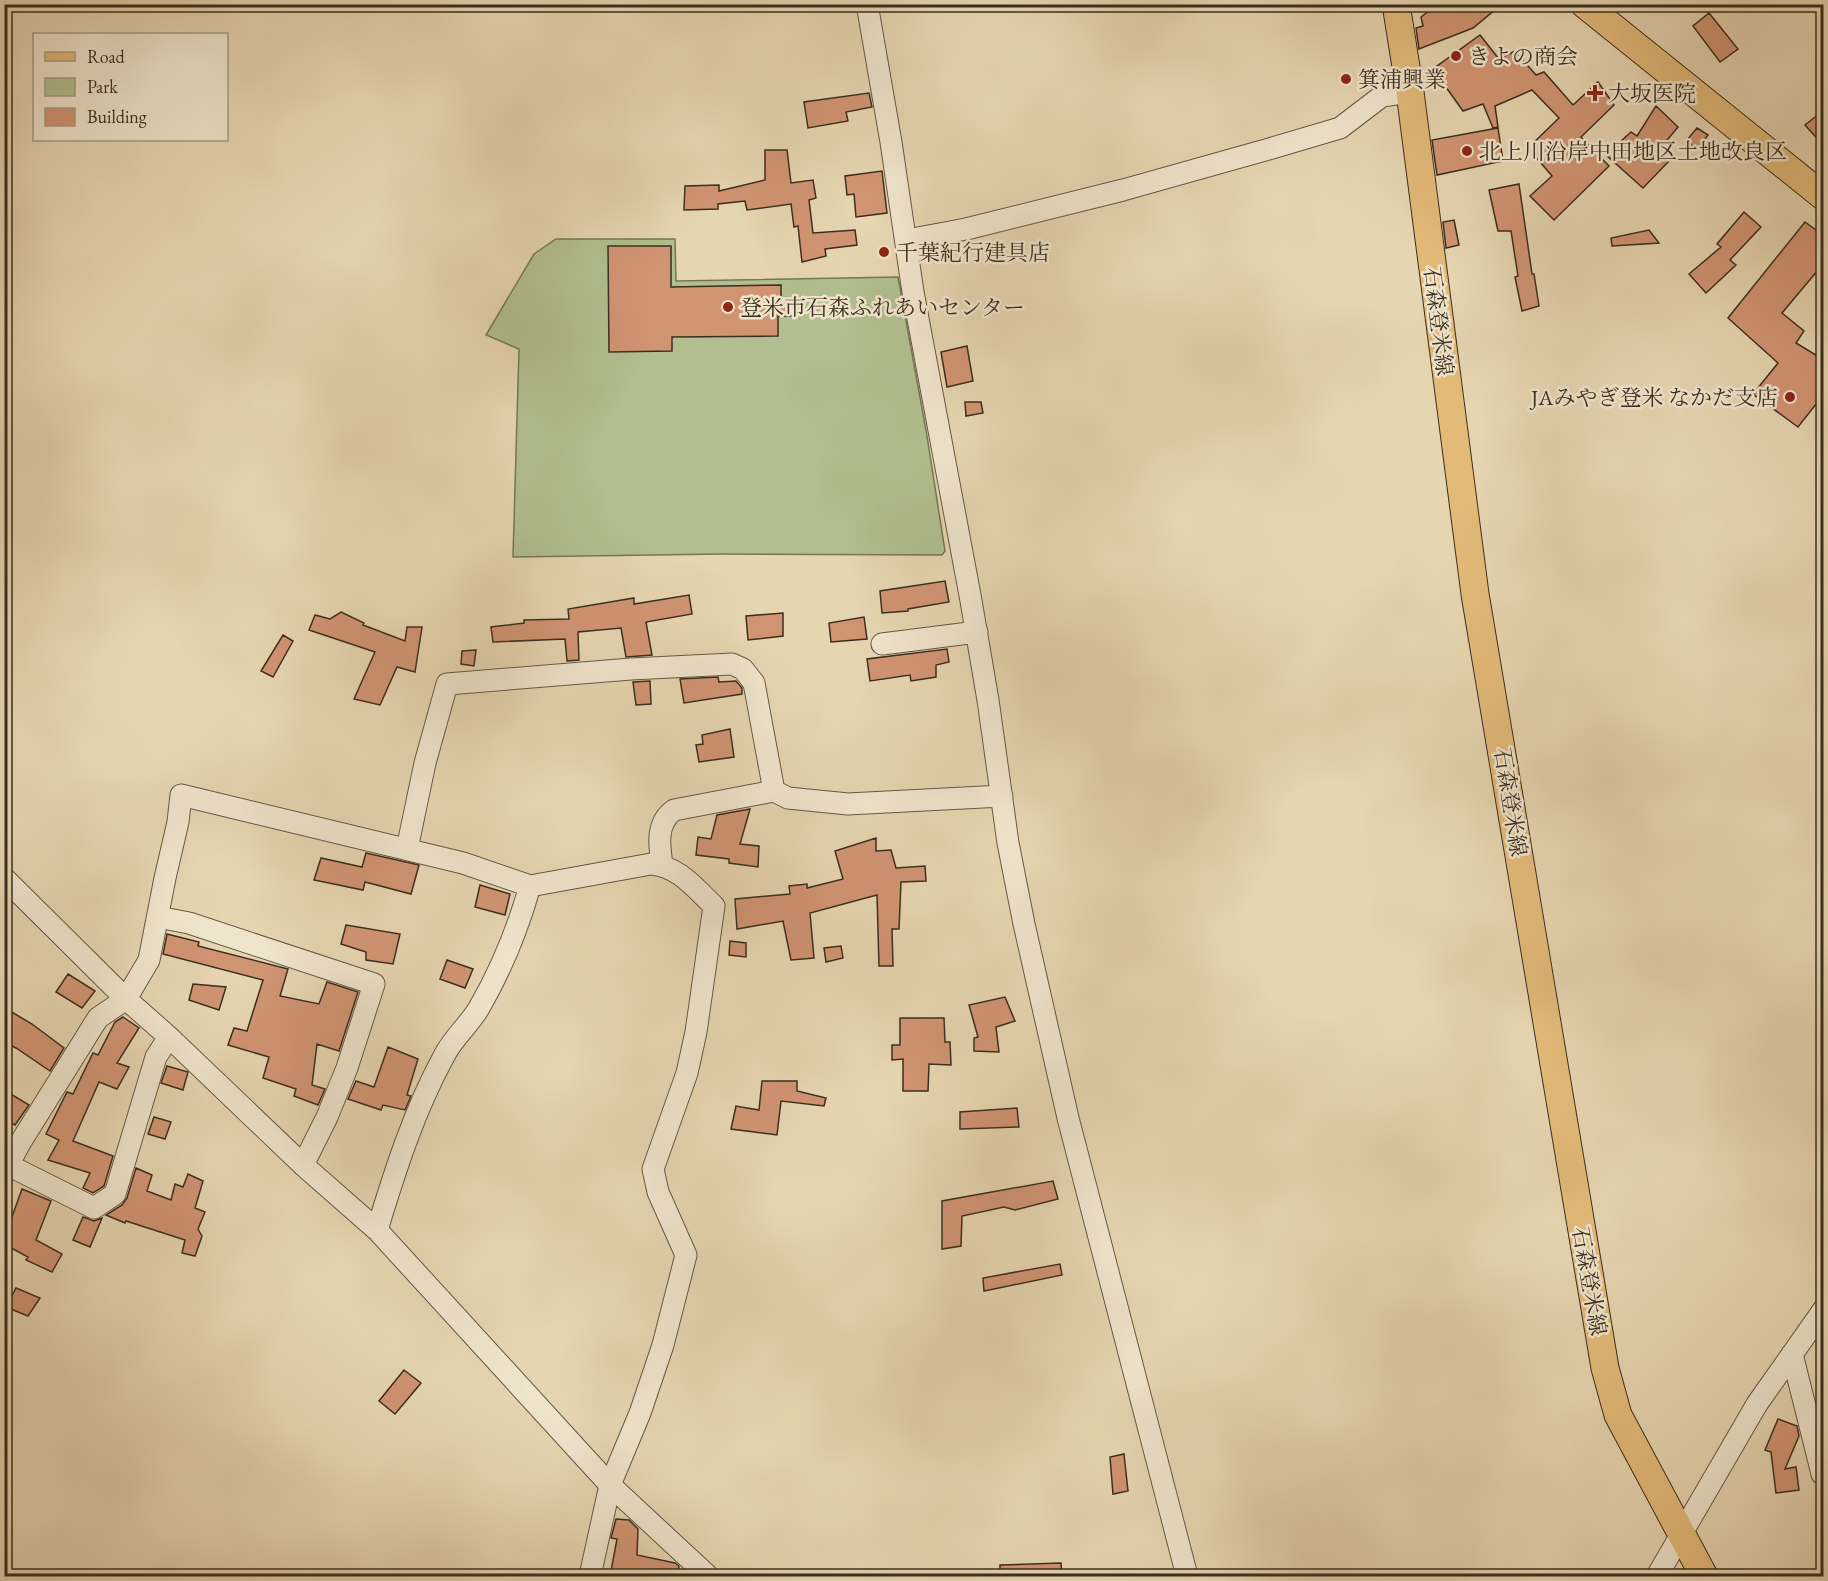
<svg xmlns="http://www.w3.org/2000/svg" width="1828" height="1581" font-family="'EB Garamond','Noto Serif JP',serif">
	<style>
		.green { fill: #b1be8f; stroke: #767656; stroke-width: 1.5 }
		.building { fill: #d19473; stroke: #3b2e1e; stroke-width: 1.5 }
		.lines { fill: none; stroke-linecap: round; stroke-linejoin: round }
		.minor-casing { stroke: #665843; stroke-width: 23 }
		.major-casing { stroke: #3b2e1e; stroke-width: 29 }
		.minor { stroke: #efe4cc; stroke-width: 21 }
		.major { stroke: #e3ba78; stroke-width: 27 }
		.poi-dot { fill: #8f2418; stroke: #efe4cc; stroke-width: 2 }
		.labels { text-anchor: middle; stroke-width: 5; stroke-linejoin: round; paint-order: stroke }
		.poi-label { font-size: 22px; fill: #3b2e1e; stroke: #efe4cc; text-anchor: start }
		.street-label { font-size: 22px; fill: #3b2e1e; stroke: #efe4cc }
	</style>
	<rect width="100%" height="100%" fill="#e6d5b1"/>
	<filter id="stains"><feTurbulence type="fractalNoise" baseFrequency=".00333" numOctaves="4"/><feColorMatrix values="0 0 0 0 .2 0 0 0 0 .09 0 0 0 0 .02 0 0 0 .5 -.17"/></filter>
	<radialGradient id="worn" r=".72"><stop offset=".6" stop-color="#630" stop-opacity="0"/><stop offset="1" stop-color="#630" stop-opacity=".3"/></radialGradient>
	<path class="green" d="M556,239H675L676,281L898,277L926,430L945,551L942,555L723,554L513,557L519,349L486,335L534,254Z"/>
	<path class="building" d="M1438,4H1502L1473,28L1419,49L1416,28L1423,26L1421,17Z
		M1709,13L1738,49L1720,62L1693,26Z
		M1480,35L1499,59L1515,51L1536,75L1544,72L1573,105L1598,82L1614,105L1581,137L1609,166L1554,220L1530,196L1552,176L1528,148L1559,118L1532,90L1495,106L1498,127L1493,128L1483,104L1463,111L1433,69Z
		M869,93L872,107L846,112L848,121L808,128L804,102Z
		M1656,106L1678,127L1658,151L1669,161L1643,188L1606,155L1631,132L1637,136Z
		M1824,110V146L1805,125Z
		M1498,128L1503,161L1437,175L1432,140Z
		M1697,128L1708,135L1697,149L1686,141Z
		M765,150H787L791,183L813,180L816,198L809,200L813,233L855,230L857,245L825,249L826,256L802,262L798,226L794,227L791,204L747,210L745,201L718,204V209L684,210L685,186L719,185V191L765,180Z
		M882,171L887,213L856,217L854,194L847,195L845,176Z
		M1519,184L1532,274H1534L1539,306L1522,311L1515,277L1518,276L1511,231H1498L1489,190Z
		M1744,212L1761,227L1730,260L1736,265L1706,293L1689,274L1721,247L1717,244Z
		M1454,220L1459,245L1446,248L1443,222Z
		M1805,222L1824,236V263L1782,313L1804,331L1796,343L1824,360V394L1798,427L1753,394L1778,363L1728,318Z
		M1649,230L1659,243L1612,246L1611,238Z
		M608,246H671V287L781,285V300H795L796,316H778V336L672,337V351L609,352Z
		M967,346L973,381L947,387L941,352Z
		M965,402H981L983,413L966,416Z
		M945,581L949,602L908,609V611L882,613L880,591Z
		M689,595L692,614L646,622L652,655L626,657L621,628L578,632L579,660L567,661L565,639L493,642L491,627L524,623V620L569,619L568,609L634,598V604Z
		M341,612L364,623L363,625L405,641L407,627H422L415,672L397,667L380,705L354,699L375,652L309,630L315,615L330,619Z
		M783,613V636L748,640L746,616Z
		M864,617L867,639L831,642L829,623Z
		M283,635L293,641L273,677L261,671Z
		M947,649L949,662L936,665V677L911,681L910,675L870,681L867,659Z
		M476,650L474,666L461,664L462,651Z
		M718,677L719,682L736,681L742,688V694L684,703L680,679Z
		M650,681L651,704L636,705L633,682Z
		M730,729L734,757L699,762L696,745L703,744L702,735Z
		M750,809L740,844L759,846L758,867L729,863V859L696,855L698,837L711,839L717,815Z
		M876,838V851L891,850L896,868L925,866L926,881L901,882L899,929H892L893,966H879L877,895L810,913L814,958L791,960L783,921L737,929L735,899L790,894L789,886L807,884V888L843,879L835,851Z
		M366,853L419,865L411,894L365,882L363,890L314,880L321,858L362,867Z
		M480,885L510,894L505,915L475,907Z
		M346,925L400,934L393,964L366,960V952L341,944Z
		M167,934L199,942L198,946L288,969L280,996L319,1004L327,982L358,992L339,1051L317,1044L312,1085L325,1089L318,1105L294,1096L296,1089L263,1078L269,1057L228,1045L234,1028L247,1031L263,980L163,954Z
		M730,941L746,943V957L729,955Z
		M841,946L843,958L826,962L824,948Z
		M447,960L473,969L465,988L440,979Z
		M68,974L95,991L82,1008L56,992Z
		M193,984L226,987L219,1010L189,1000Z
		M1005,997L1015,1021L996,1027L999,1052L974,1051V1038L978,1037L969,1005Z
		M10,1011L32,1024L64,1048L50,1071L16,1048L4,1042V1019Z
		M123,1017L139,1028L117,1063L129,1067L117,1089L99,1082L73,1141L113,1156L104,1186L93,1193L83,1188L90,1173L48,1160L59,1140L46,1134L67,1092L73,1094L93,1053L98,1055L115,1022Z
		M900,1018H944L945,1042H950L951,1065L929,1064L928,1091H903V1059L892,1060V1045H900Z
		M388,1047L418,1059L407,1095L411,1096L405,1110L383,1105L381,1110L348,1099L356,1081L374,1087Z
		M167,1066L188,1072L183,1090L161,1083Z
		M762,1081H797V1091L826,1098L824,1106L781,1101L777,1135L731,1129L736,1106L759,1110Z
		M4,1090L29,1105L15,1125L4,1119Z
		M1017,1108L1019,1127L960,1129V1112Z
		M154,1117L171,1122L165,1139L148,1134Z
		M136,1168L152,1175L147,1191L171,1200L175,1184L183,1187L188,1174L203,1181L195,1208L205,1212L198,1229L202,1236L195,1256L182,1253L185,1240L126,1221L125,1223L106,1215L122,1205L127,1198Z
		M1053,1181L1058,1199L1015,1210L1004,1207L962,1216L961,1246L942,1249V1201Z
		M22,1189L51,1201L36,1240L62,1254L52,1272L26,1260L28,1257L4,1244V1223L9,1225Z
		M83,1217L94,1221L102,1218L90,1247L73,1240Z
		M1060,1264L1062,1275L984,1291L983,1278Z
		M16,1288L40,1298L28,1316L6,1307Z
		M404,1370L421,1383L395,1414L379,1401Z
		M1778,1419L1797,1426L1799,1436L1785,1469L1796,1467L1799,1490L1776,1493L1771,1452L1765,1450Z
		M1124,1454L1128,1491L1113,1494L1110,1457Z
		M616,1519L629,1520L638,1529L637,1555L675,1563L679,1566L677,1576L642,1573V1576H610L617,1539L611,1538Z
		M1061,1563L1062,1576H1000V1565Z"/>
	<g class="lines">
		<g class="minor-casing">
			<path id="minor" d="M867,4L891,142L913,292L970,595L988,700L1008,843L1024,924L1068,1118L1187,1576
				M907,240L966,229L1123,190L1269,149L1340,128L1382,96L1410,92
				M882,644L977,632
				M407,849L425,763L447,684L631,669L732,664L743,669L754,683L774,791
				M662,865C659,844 656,823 674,810L774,791L788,798L848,804L1002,796
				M4,878L126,999L169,1037L303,1165L377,1230L610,1485L708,1576
				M158,917L189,923L374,984L347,1068L327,1117L303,1165
				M8,1165L94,1208L115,1194L156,1057L169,1037
				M4,1173L20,1143L98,1018L126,999L149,960L165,878L178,822L181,795L463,863L530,886L651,864C678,866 695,888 714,906L696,1032L687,1073L653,1169L658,1192L686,1255L663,1345L640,1413L610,1485L590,1576
				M377,1230C395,1171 414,1111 444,1056C453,1038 469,1025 479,1008C501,970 518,928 530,886
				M1792,1354L1822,1474L1824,1473
				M1657,1576L1757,1404L1824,1309"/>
		</g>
		<g class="major-casing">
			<path id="major" d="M1396,4L1410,92L1475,594L1605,1368L1618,1415L1704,1576
				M1584,4L1824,197"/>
		</g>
		<use href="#minor" class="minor"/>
		<use href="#major" class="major"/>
	</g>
	<g class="poi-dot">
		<circle cx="1456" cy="56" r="6"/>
		<circle cx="1346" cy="79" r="6"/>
		<path d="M1592 84h6v6h6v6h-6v6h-6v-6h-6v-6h6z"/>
		<circle cx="1467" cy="151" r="6"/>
		<circle cx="884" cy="252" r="6"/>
		<circle cx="728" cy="307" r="6"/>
		<circle cx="1790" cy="397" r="6"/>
	</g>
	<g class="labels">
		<g class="poi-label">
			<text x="1468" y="64">きよの商会</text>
			<text x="1358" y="87">箕浦興業</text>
			<text x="1608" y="101">大坂医院</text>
			<text x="1479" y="159">北上川沿岸中田地区土地改良区</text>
			<text x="896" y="260">千葉紀行建具店</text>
			<text x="740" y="315">登米市石森ふれあいセンター</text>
			<text x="1778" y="405" text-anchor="end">JAみやぎ登米 なかだ支店</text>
		</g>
		<g class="street-label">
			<text transform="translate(1439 321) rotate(83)" y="8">石森登米線</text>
			<text transform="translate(1511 802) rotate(81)" y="8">石森登米線</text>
			<text transform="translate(1590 1281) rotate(80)" y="8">石森登米線</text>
		</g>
	</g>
	<rect width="1828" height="1581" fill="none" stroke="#e6d5b1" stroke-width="24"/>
	<rect x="6" y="6" width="1816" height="1569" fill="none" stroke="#3b2e1e" stroke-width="3"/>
	<rect x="12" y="12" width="1804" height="1557" fill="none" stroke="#3b2e1e" stroke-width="1.5"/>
	<rect x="33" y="33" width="195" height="108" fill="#efe4cc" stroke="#a79b86" stroke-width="1.5"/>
	<rect x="45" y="52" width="30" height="9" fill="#e3ba78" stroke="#a79b86" stroke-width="1.5"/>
	<text x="87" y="63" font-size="18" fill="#3b2e1e">Road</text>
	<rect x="45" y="78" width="30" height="18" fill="#b1be8f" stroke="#a79b86" stroke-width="1.5"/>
	<text x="87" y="93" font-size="18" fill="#3b2e1e">Park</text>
	<rect x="45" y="108" width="30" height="18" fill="#d19473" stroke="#a79b86" stroke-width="1.5"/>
	<text x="87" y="123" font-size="18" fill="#3b2e1e">Building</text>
	<rect width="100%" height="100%" filter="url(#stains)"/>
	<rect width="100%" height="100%" fill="url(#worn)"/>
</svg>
